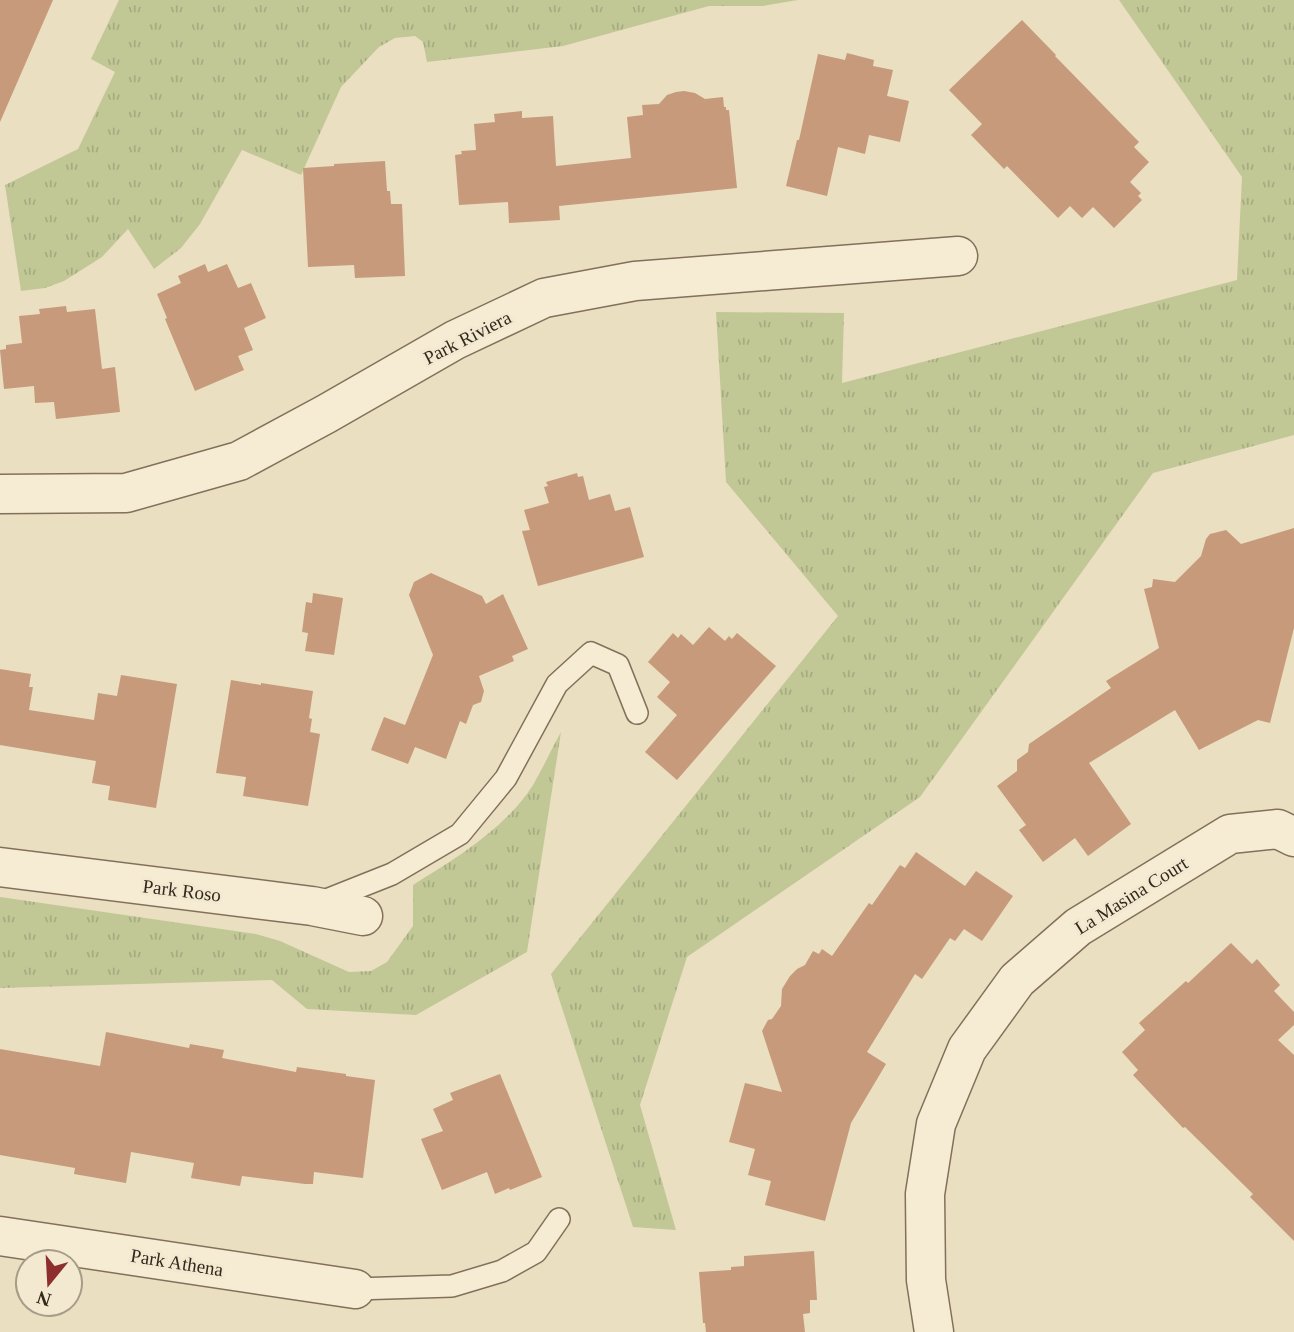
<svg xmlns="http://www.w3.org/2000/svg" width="1294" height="1332" font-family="'Times New Roman',serif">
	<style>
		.grass { fill: url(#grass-tufts) }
		.building { fill: #c69a7a }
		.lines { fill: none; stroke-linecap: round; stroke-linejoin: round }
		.service-casing { stroke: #83705a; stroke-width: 24 }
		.minor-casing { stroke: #83705a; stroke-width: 41 }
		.service { stroke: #f6ecd4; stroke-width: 21 }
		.minor { stroke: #f6ecd4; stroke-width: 38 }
		.labels { text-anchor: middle; stroke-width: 6; stroke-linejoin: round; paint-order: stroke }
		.street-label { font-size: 19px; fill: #33281d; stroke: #f2e9d0 }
	</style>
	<defs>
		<pattern id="grass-tufts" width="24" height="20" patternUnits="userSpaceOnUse" patternTransform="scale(1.75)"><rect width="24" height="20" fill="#c1c896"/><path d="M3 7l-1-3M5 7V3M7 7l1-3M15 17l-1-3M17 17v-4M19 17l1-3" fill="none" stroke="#a6ac81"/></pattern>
	</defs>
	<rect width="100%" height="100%" fill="#eadfc1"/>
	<path class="grass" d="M119,0H798L762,6H709L563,46L427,62L423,42L415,36L395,38L379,47L341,87L301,175L242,150L200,224L181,248L154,269L128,229L102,257L64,281L45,288L21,291L5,185L78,149L115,72L91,59Z
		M1119,0H1294V435L1153,473L920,797L687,957L640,1105L676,1230L633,1227L551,974L838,616L726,482L716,312L844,313L842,383L1237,280L1242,177Z
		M561,732L527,952L416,1015L307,1009L272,980L0,988V897L256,934L280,941L349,972L371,971L387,962L413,926V885C456,858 505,829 533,785C543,768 551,750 561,732Z"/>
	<path class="building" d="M0,0H53L0,122Z
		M1022,20L1056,55L1055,56L1139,142L1134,147L1149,162L1130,182L1141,193L1138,196L1142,200L1114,228L1093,207L1082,218L1070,206L1058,218L1007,166L1004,169L971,135L982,124L949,90Z
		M847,53L874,60L873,66L893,70L887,96L909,101L900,142L869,135L865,154L838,147L827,196L786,186L797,140H799L818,54L845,60Z
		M684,91L695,93L705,99L723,97L724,107H726V110H729L737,188L559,206L560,220L509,223L508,202L459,205L455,155L462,154L461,151L476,150L474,124L495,122L494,114L522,111V118L553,116L556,166L631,158L627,117L643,115L642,105L659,104L667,95L676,92Z
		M385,161L387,191H390L391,204H402L405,276L355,278L354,265L308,267L303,168L334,166V164Z
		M205,264L208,272L227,264L238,288L251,283L266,318L244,328L253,350L238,356L244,370L195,391L165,319L167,318L157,294L181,283L178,276Z
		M66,306L67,312L95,309L102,369L115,367L120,412L56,419L54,402L35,403L34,386L4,389L0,350L6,349V345L22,343L19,316L40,314L39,309Z
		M577,473L578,477L583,476L589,500L610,494L615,511L630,507L644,557L538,586L522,531L530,530L524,510L549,503L544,487L548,486L546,482Z
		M1294,528V628L1270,723L1258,720L1199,750L1175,710L1089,763L1131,824L1088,856L1075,838L1043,862L1019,830L1026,825L997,786L1017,771V760L1028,752L1029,744L1111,688L1106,681L1159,648L1144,589L1152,587L1153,579L1175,582L1201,556L1206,539L1210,534L1226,530L1241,544Z
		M431,573L482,596L486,604L503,594L528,649L512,656L514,661L479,676L484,691L481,702L473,705L466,724L460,721L446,759L415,747L408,764L371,750L384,717L405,725L433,655L409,595L414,582Z
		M313,593L343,598L334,655L305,651L308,633L302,632L306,602L312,603Z
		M709,627L725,641L729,636L732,639L737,633L776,666L677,780L645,752L677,715L657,697L670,682L648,662L673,633L678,638L681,634L693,645Z
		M0,669L31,674L29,687H33L29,710L94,720L98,693L117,696L121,675L177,684L156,808L108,800L110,786L92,783L96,761L0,745Z
		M231,680L261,685V683L313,691L309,718L312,719L310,732L320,734L308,806L243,796L246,777L216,773Z
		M916,852L965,886L976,871L1013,896L982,941L964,929L955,941L950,938L922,979L915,974L867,1052L886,1064L851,1123L825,1221L765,1205L771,1181L748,1175L755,1149L729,1142L745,1083L782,1092L762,1031L768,1020L772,1019L781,1006L782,989L790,976L797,969L805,965L813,951L819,954L822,949L832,956L869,903L872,905L900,865L905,868Z
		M1231,943L1252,964L1257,959L1280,985L1274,991L1294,1012V1025L1278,1040L1294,1055V1241L1250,1197L1253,1194L1185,1127L1183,1128L1133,1075L1138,1070L1122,1052L1145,1030L1139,1023L1186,981L1188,983Z
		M106,1032L189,1048L190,1044L224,1050L222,1058L296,1072L297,1067L346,1074V1076L375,1080L363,1178L314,1172L313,1184H305L242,1176L240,1186L191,1178L194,1163L131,1152L126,1183L74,1174L75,1168L0,1155V1049L100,1066Z
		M500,1074L542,1177L510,1190L509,1188L495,1194L487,1172L442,1190L421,1139L443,1131L433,1109L453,1100L450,1093Z
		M814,1251L817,1300H810V1313L803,1314L805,1332H706L705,1323H703L699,1272L731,1270V1267L744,1266V1256Z"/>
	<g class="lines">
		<g class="service-casing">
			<path id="service" d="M319,903L392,874L460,834L506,778L557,684L591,653L618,665L637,713
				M355,1289L452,1286L502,1271L536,1252L559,1219"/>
		</g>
		<g class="minor-casing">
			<path id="minor" d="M0,494L126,493L239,461L326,414L455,340L544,298L635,281L958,256
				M0,867L312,906L363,916
				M0,1236L355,1289
				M934,1332L926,1280L925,1194L936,1124L967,1049L1017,980L1078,927L1230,834L1278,829L1294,837"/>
		</g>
		<use href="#service" class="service"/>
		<use href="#minor" class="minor"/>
	</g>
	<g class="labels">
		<g class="street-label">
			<text transform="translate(467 337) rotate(-27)" y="7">Park Riviera</text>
			<text transform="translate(182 890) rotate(7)" y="7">Park Roso</text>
			<text transform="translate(1131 895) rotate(-32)" y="7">La Masina Court</text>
			<text transform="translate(177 1262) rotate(9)" y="7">Park Athena</text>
		</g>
	</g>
	<g transform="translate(49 1283) rotate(198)"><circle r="33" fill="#f2e9d0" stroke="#a69c88" stroke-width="2"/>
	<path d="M0-5L12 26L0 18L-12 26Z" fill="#8e2e2e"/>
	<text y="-10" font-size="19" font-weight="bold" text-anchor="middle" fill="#33281d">N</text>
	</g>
</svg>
